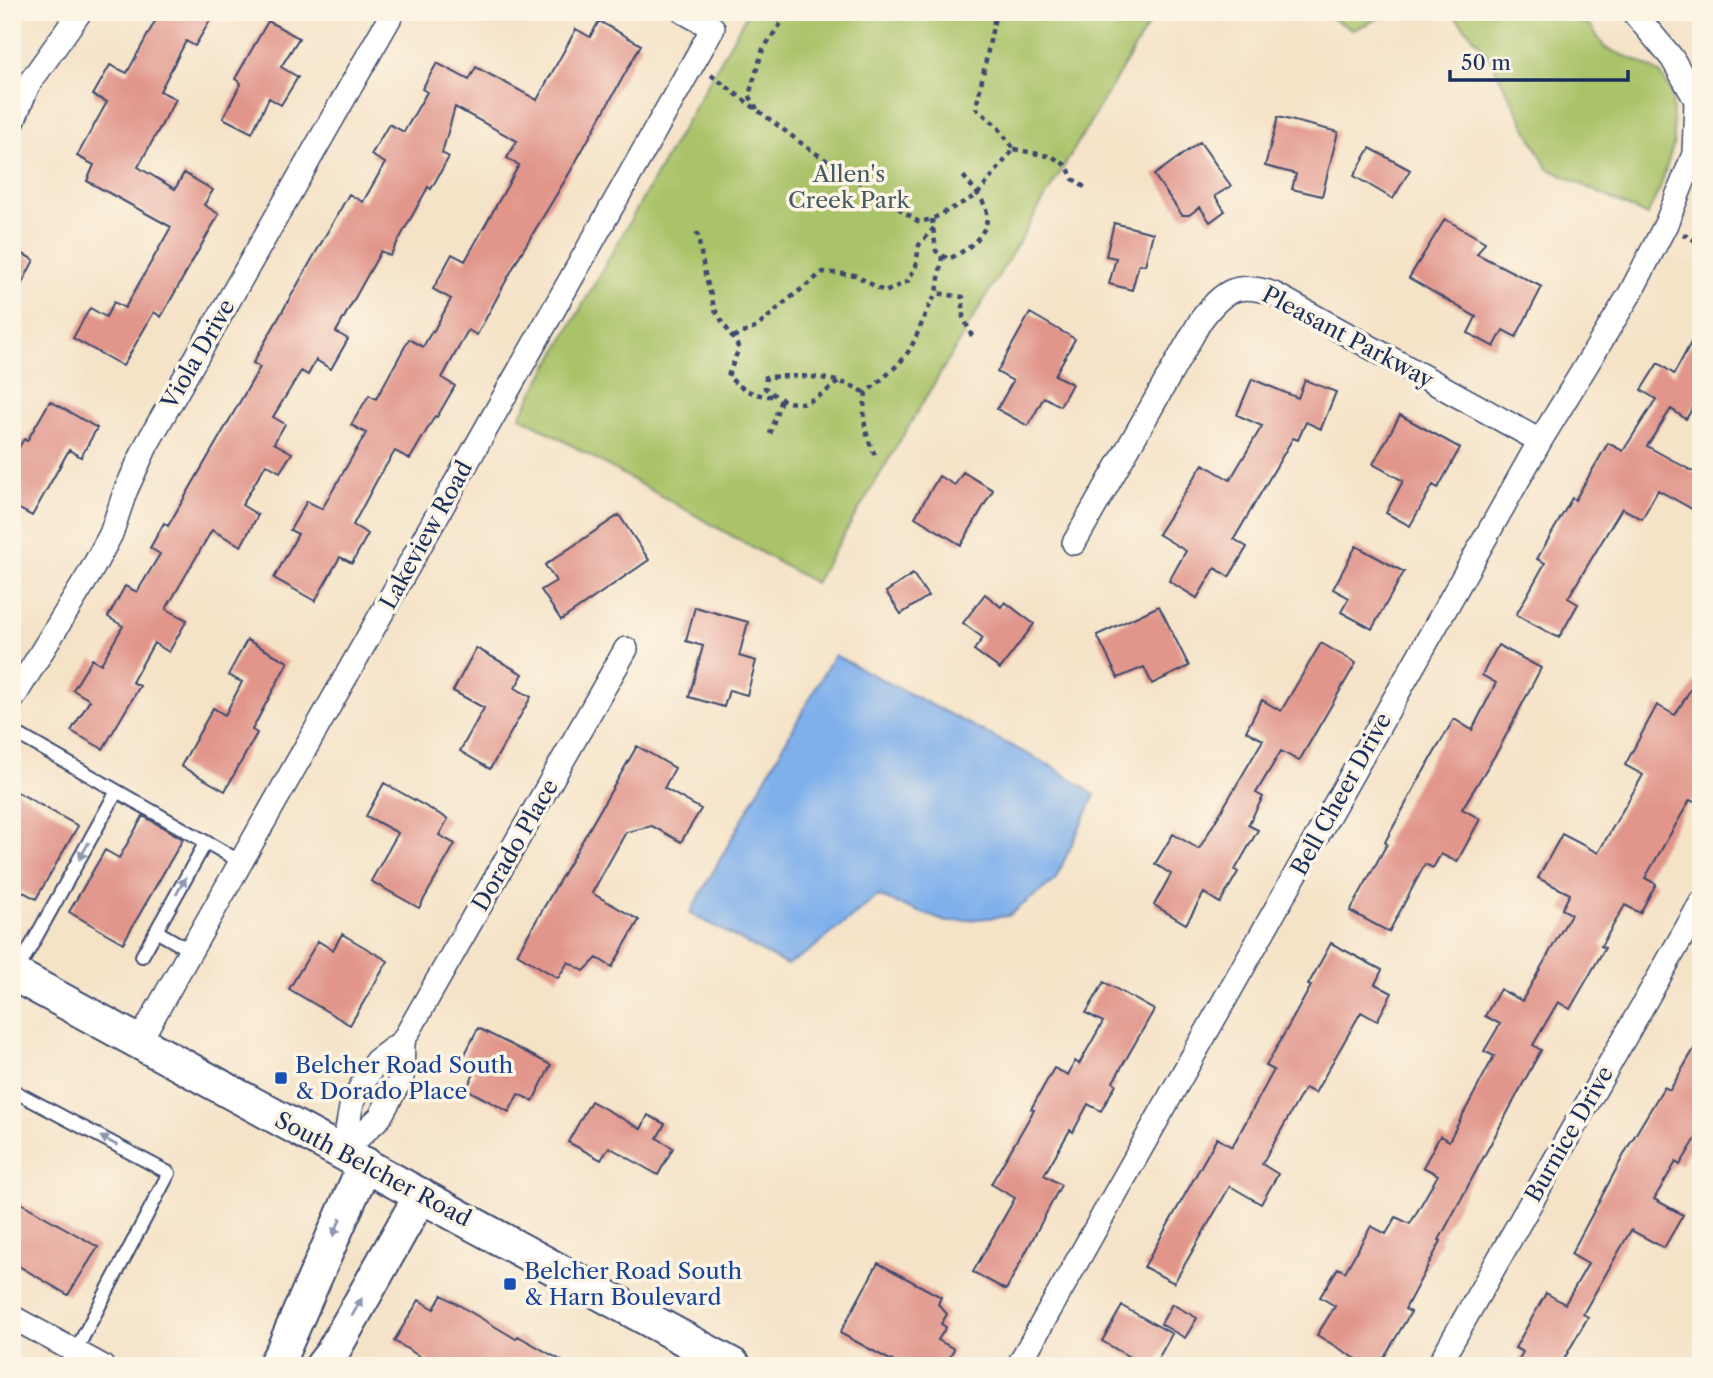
<svg xmlns="http://www.w3.org/2000/svg" width="1713" height="1378" font-family="'Libre Caslon Text',serif">
	<style>
		.green { fill: #aac369; stroke: #627964; stroke-width: 2 }
		.water { fill: #80b0eb; stroke: #4e70a4; stroke-width: 2 }
		.building { fill: #e1958b }
		.lines { fill: none; stroke-linecap: round; stroke-linejoin: round }
		.lane-casing { stroke: #3c4a6e; stroke-width: 16 }
		.street-casing { stroke: #3c4a6e; stroke-width: 26 }
		.secondary-casing { stroke: #3c4a6e; stroke-width: 37 }
		.path { stroke: #3c4a6e; stroke-width: 4.5; stroke-dasharray: 5 5; stroke-linecap: butt }
		.lane { stroke: #fff; stroke-width: 12 }
		.street { stroke: #fff; stroke-width: 23 }
		.secondary { stroke: #fff; stroke-width: 33 }
		.oneway { fill: #8d97ae }
		.transit-dot { fill: #1a4fb4; stroke: #fcf5e5; stroke-width: 2.5 }
		.labels { text-anchor: middle; stroke-width: 7; stroke-linejoin: round; paint-order: stroke }
		.park-label { font-size: 23px; fill: #465b61; stroke: #fcf5e5 }
		.street-label { font-size: 23px; fill: #1b2f5e; stroke: #fcf5e5 }
		.transit-label { font-size: 23px; fill: #164399; stroke: #fcf5e5; text-anchor: start }
	</style>
	<rect width="100%" height="100%" fill="#fcf5e5"/>
	<filter id="ink" filterUnits="userSpaceOnUse"><feTurbulence type="fractalNoise" baseFrequency=".0143" numOctaves="2"/><feDisplacementMap in="SourceGraphic" scale="14" xChannelSelector="R" yChannelSelector="G"/><feConvolveMatrix kernelMatrix="1 2 1 2 8 2 1 2 1" color-interpolation-filters="sRGB"/></filter>
	<filter id="wash" filterUnits="userSpaceOnUse"><feTurbulence type="fractalNoise" baseFrequency=".00686" numOctaves="4" result="noise"/><feDisplacementMap in="SourceGraphic" scale="28" xChannelSelector="R" yChannelSelector="G"/><feGaussianBlur stdDeviation="1.57" result="paint"/><feColorMatrix in="noise" values="0 0 0 0 0 0 0 0 0 0 0 0 0 0 0 0 0 1.4 0 .05"/><feComposite in="paint" operator="in"/></filter>
	<g filter="url(#wash)">
		<rect width="100%" height="100%" fill="#f5e3c8"/>
		<path class="green" d="M748,12H1156L815,583L520,416Z
			M1319,12H1392L1354,30Z
			M1451,12H1552L1590,25L1605,48L1638,61L1661,74L1672,94L1674,142L1660,188L1647,216L1547,168L1486,51Z"/>
		<path class="water" d="M834,655L1055,768L1095,795L1055,880L1008,916L946,922L878,896L811,950L787,965L690,913Z"/>
		<g id="blocks">
			<path class="building" d="M160,12H215L195,46L186,41L160,91L176,99L138,167L175,189L184,173L213,190L204,205L219,214L161,317L154,312L123,366L73,338L90,308L106,317L114,302L125,308L171,227L87,181L94,165L77,156L107,102L93,95L110,65L127,73Z
				M268,21L299,38L281,67L298,77L281,105L269,98L252,133L223,118L241,83L235,79Z
				M599,21L641,45L570,172L520,255L477,335L468,330L442,378L455,386L437,417L435,416L410,459L395,451L377,480L353,525L368,534L352,563L340,557L315,601L274,578L298,534L290,530L307,501L322,509L366,433L351,425L369,395L376,399L409,339L423,347L432,331L433,332L451,299L433,289L452,254L465,261L519,165L507,158L517,141L455,107L442,153L449,157L431,189L428,187L390,256L381,251L336,332L348,339L331,369L316,360L308,375L301,371L273,417L285,424L274,443L292,453L280,472L266,464L242,505L258,515L241,546L212,530L166,609L187,620L169,652L154,643L132,682L140,686L103,749L71,731L90,700L73,690L92,659L101,664L123,626L108,617L125,586L137,592L160,554L150,548L164,523L168,526L260,367L253,363L349,194L363,202L385,163L371,155L389,124L404,132L427,92L422,89L437,63L469,80L476,67L537,100L576,29L590,37Z
				M1278,117L1338,132L1322,196L1292,189L1296,174L1265,166Z
				M1200,142L1231,186L1215,196L1225,211L1210,222L1200,207L1189,215H1182L1154,175Z
				M1370,148L1410,170L1393,199L1354,176Z
				M1445,219L1485,242L1477,254L1542,287L1516,337L1503,330L1494,347L1468,333L1476,317L1409,278Z
				M1114,223L1153,233L1145,265L1139,264L1132,290L1109,284L1116,258L1106,256Z
				M12,248L34,260L12,303Z
				M1030,313L1075,339L1055,375L1072,384L1060,406L1044,397L1028,426L997,409L1013,381L997,372Z
				M1701,324V395L1686,419L1671,409L1647,446L1701,476V514L1658,490L1642,519L1622,508L1568,598L1578,604L1559,638L1516,615L1545,563L1537,559L1572,498L1575,500L1608,443L1623,451L1656,399L1641,390L1658,363L1674,374Z
				M1252,379L1298,398L1305,380L1336,392L1321,429L1306,422L1298,440L1293,438L1234,539L1247,547L1229,577L1215,568L1197,598L1169,581L1186,551L1158,534L1203,464L1230,480L1262,426L1237,415Z
				M50,401L97,428L81,457L69,450L32,516L12,505V459L24,439L27,441Z
				M1400,415L1460,448L1438,488L1433,485L1410,526L1386,513L1403,481L1373,464Z
				M963,472L993,490L961,545L915,517L939,476L955,485Z
				M619,515L649,560L561,620L541,590L556,581L545,565Z
				M1356,546L1404,572L1372,629L1341,612L1349,598L1333,589Z
				M913,574L928,596L901,614L886,592Z
				M985,594L1001,607L1005,602L1034,624L1000,669L974,650L983,638L963,623Z
				M1159,606L1189,666L1152,684L1144,667L1118,678L1097,635Z
				M695,607L748,622L739,656L756,661L747,695L729,690L724,707L689,697L703,646L686,641Z
				M247,640L288,662L252,730L257,733L225,791L181,766L213,708L225,715L242,682L228,675Z
				M1321,643L1356,663L1299,761L1281,751L1256,793L1263,797L1248,825L1258,830L1235,870L1238,872L1220,903L1204,893L1186,924L1154,905L1171,874L1155,864L1173,834L1199,849L1263,740L1246,731L1262,700L1281,711Z
				M1498,645L1541,668L1500,747L1462,809L1480,819L1457,862L1441,854L1433,868L1425,864L1389,932L1350,911L1387,844L1385,842L1422,774L1454,719L1472,730L1496,683L1482,675Z
				M476,648L523,674L515,688L531,697L490,769L460,751L484,708L453,691Z
				M1701,672V805L1690,800L1645,878L1656,884L1640,913L1625,905L1601,946L1605,948L1570,1009L1558,1002L1533,1045L1541,1050L1439,1240L1441,1241L1405,1309L1411,1312L1379,1366H1368L1317,1335L1335,1306L1320,1297L1338,1268L1345,1272L1371,1226L1386,1234L1396,1217L1410,1224L1438,1175L1423,1167L1440,1136L1449,1141L1494,1056L1484,1051L1500,1024L1485,1016L1500,989L1522,1001L1571,914L1562,909L1570,894L1538,878L1562,834L1598,853L1643,775L1625,765L1657,705L1675,715Z
				M637,746L675,768L664,788L701,809L681,842L652,826L626,832L592,893L639,920L612,967L597,958L584,971L568,962L558,978L517,954Z
				M384,783L448,819L439,835L455,844L419,908L371,881L398,833L366,816Z
				M12,789L78,826L36,899L12,886Z
				M143,816L183,839L123,943L69,912L105,850L119,858Z
				M342,934L388,961L350,1025L289,989L318,941L333,950Z
				M1331,943L1382,970L1375,984L1392,993L1377,1021L1361,1012L1315,1093L1305,1088L1262,1164L1278,1174L1261,1204L1230,1186L1174,1283L1144,1267L1217,1138L1232,1147L1274,1070L1266,1066L1311,986L1308,985Z
				M1104,982L1154,1010L1113,1082L1116,1084L1101,1111L1088,1104L1073,1132L1070,1130L1044,1175L1061,1185L1006,1290L973,1272L1015,1198L991,1184L1034,1110L1031,1109L1054,1068L1068,1075L1075,1061L1079,1064L1103,1022L1086,1013Z
				M478,1028L551,1065L533,1101L518,1094L509,1112L466,1089L475,1072L460,1064Z
				M1701,1037V1130L1680,1165L1676,1162L1654,1199L1683,1215L1664,1248L1631,1230L1583,1314L1588,1317L1560,1366H1515L1523,1352L1515,1348L1546,1293L1565,1304L1588,1264L1571,1254L1628,1147L1664,1087L1670,1090Z
				M591,1101L641,1129L648,1115L665,1124L657,1138L673,1148L658,1175L609,1147L601,1160L568,1142Z
				M12,1198L98,1247L68,1295L12,1262Z
				M878,1263L941,1297L938,1304L947,1314L941,1324L946,1327L938,1340L954,1349L945,1366H901L840,1333Z
				M442,1295L516,1339L518,1336L571,1366H436L394,1341L419,1300L434,1309Z
				M1172,1304L1197,1318L1185,1338L1161,1324Z
				M1122,1306L1172,1334L1154,1366H1145L1102,1341Z"/>
		</g>
	</g>
	<g filter="url(#ink)">
		<use href="#blocks" fill-opacity="0" stroke="#3c4a6e" stroke-width="2"/>
		<g class="lines">
			<g class="lane-casing">
				<path id="lane" d="M12,731L241,862
					M156,931L191,951
					M142,956L206,842
					M16,973L117,791
					M12,1090L169,1173L75,1352"/>
			</g>
			<g class="street-casing">
				<path id="street" d="M12,124L28,85L80,12
					M1074,543L1201,320C1223,290 1238,281 1274,294L1540,441
					M12,700L90,573L111,534L125,492L147,444L393,12
					M139,1042L713,28L684,12
					M343,1152L352,1102L376,1061L403,1041L626,649
					M343,1152L380,1117L402,1077L403,1041
					M12,1317L102,1366
					M1018,1366L1540,441L1631,292L1666,224L1694,154L1696,100L1672,58L1633,12
					M1438,1366L1701,903"/>
			</g>
			<g class="secondary-casing">
				<path id="secondary" d="M12,973L734,1366
					M274,1366L283,1350L365,1164
					M322,1366L332,1353L421,1195"/>
			</g>
			<path class="path" d="M1122,12L1128,13
				M711,75L805,146L919,222L932,219L977,195L1014,149L997,126L976,108L996,12
				M757,109L749,95L763,49L789,12
				M1014,149L1053,157L1067,166L1073,179L1087,189
				M932,219L936,251L948,259C967,251 995,231 985,206C980,195 969,184 962,174
				M697,232L705,274L715,310L739,348L728,376C742,390 756,397 775,396
				M1683,234L1701,244
				M942,256L937,293L963,297V317L972,336
				M733,337L757,327L784,303L823,272L855,275L885,292L908,281L916,266L919,245L934,228
				M838,382C811,404 795,413 765,388L766,377C800,375 836,375 866,393
				M770,434L781,399
				M875,455C864,434 862,415 866,393C881,379 899,367 910,349C920,331 925,311 937,293"/>
			<use href="#lane" class="lane"/>
			<use href="#street" class="street"/>
			<use href="#secondary" class="secondary"/>
		</g>
		<defs><path id="oneway-solid" d="M-6-.8H1V-3.2L6.5 0L1 3.2V.8H-6Z" transform="scale(1.75)"/></defs>
		<g class="oneway">
			<use href="#oneway-solid" transform="translate(84 851) rotate(119)"/>
			<use href="#oneway-solid" transform="translate(181 886) rotate(-61)"/>
			<use href="#oneway-solid" transform="translate(109 1141) rotate(-152)"/>
			<use href="#oneway-solid" transform="translate(337 1227) rotate(113)"/>
			<use href="#oneway-solid" transform="translate(357 1307) rotate(-61)"/>
		</g>
	</g>
	<g class="transit-dot">
		<rect x="274" y="1071" width="14" height="14" rx="3.5"/>
		<rect x="503" y="1277" width="14" height="14" rx="3.5"/>
	</g>
	<g class="labels">
		<g class="park-label">
			<text x="849" y="182">Allen's<tspan x="849" dy="26">Creek Park</tspan></text>
		</g>
		<g class="street-label">
			<text transform="translate(1348 337) rotate(28)" y="8">Pleasant Parkway</text>
			<text transform="translate(198 354) rotate(-60)" y="8">Viola Drive</text>
			<text transform="translate(426 535) rotate(-61)" y="8">Lakeview Road</text>
			<text transform="translate(1341 794) rotate(-61)" y="8">Bell Cheer Drive</text>
			<text transform="translate(515 845) rotate(-60)" y="8">Dorado Place</text>
			<text transform="translate(1569 1134) rotate(-60)" y="8">Burnice Drive</text>
			<text transform="translate(373 1169) rotate(28)" y="8">South Belcher Road</text>
		</g>
		<g class="transit-label">
			<text x="295" y="1073">Belcher Road South<tspan x="295" dy="26">&amp; Dorado Place</tspan></text>
			<text x="524" y="1279">Belcher Road South<tspan x="524" dy="26">&amp; Harn Boulevard</tspan></text>
		</g>
	</g>
	<rect width="1713" height="1378" fill="none" stroke="#fcf5e5" stroke-width="42"/>
	<path d="M1450 70v10h178v-10" fill="none" stroke="#1b2f5e" stroke-width="3.5"/>
	<text x="1461" y="70" font-size="21" fill="#1b2f5e" stroke="#fcf5e5" stroke-width="5" paint-order="stroke">50 m</text>
</svg>
